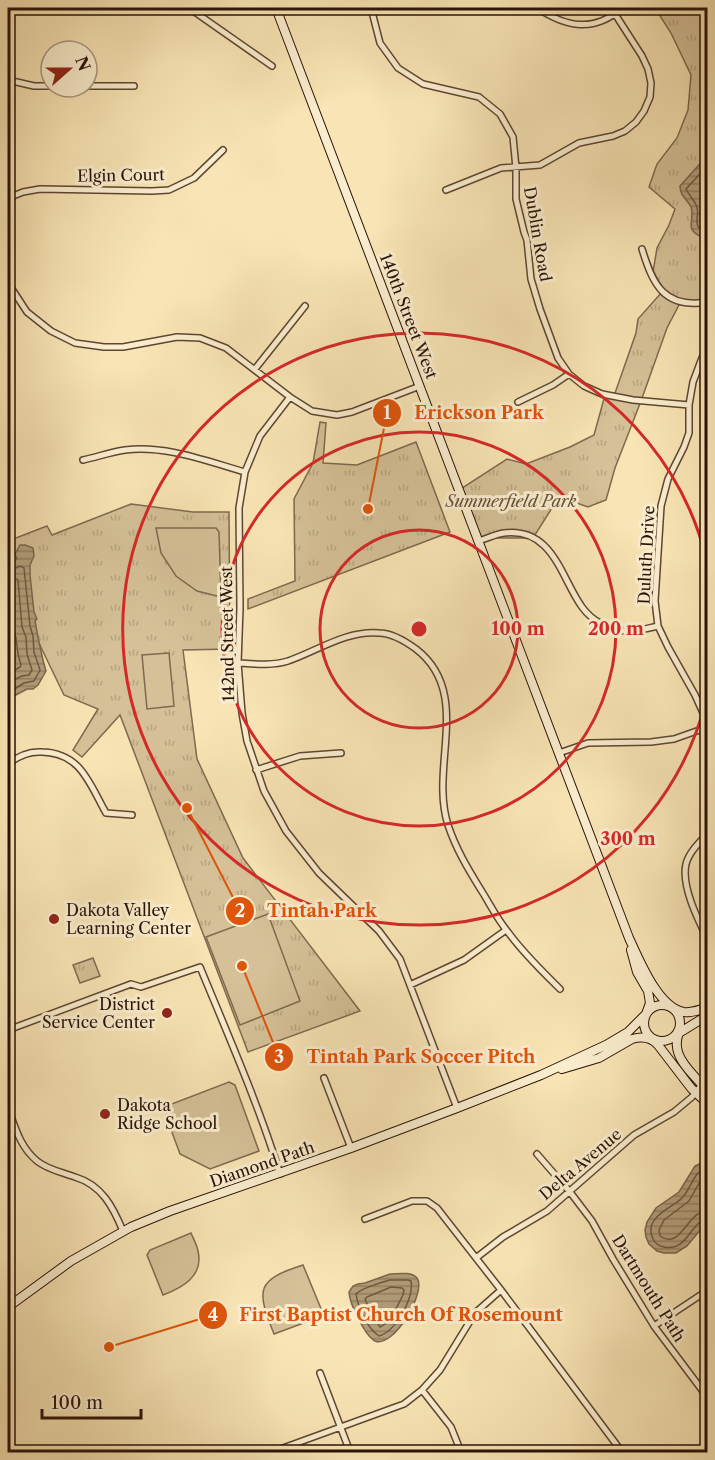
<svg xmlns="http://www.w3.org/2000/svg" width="715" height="1460" font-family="'Libre Caslon Text',serif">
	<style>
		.park { fill: url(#park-tufts); stroke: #7f694f; stroke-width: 1.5 }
		.pitch { fill: #d5c097; stroke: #7f694f; stroke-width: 1.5 }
		.water { fill: url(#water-rules); stroke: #7b654b; stroke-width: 1.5 }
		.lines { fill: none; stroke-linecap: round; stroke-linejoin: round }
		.shore { stroke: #6e5840; stroke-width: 1.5 }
		.street-casing { stroke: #5d4632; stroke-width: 8 }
		.secondary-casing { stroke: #291207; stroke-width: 10 }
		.street { stroke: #faedce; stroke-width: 5 }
		.secondary { stroke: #faedce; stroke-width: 8 }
		.ring { fill: none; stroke: #d62828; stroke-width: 3 }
		.poi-dot { fill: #8f2418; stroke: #faedce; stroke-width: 2 }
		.labels { text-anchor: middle; stroke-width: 6; stroke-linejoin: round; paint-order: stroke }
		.street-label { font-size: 16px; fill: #291207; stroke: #faedce }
		.park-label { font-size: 16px; font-style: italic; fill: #654f39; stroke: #faedce }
		.poi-label { font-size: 16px; fill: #291207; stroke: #faedce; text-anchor: start }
		.centre { fill: #d62828; stroke: #faedce; stroke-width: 3 }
		.ring-label { font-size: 18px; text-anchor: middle; font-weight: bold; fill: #d62828; stroke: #faedce; stroke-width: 6; stroke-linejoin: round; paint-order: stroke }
		.leader { fill: none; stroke: #de550c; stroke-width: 2 }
		.callout-dot { fill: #de550c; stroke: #faedce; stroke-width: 2 }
		.mark-label { font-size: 18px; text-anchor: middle; font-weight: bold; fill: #fff }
		.callout-label { font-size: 18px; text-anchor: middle; font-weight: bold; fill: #de550c; stroke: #faedce; stroke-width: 6; stroke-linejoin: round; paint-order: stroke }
	</style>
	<defs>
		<pattern id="park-tufts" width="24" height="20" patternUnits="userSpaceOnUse" patternTransform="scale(1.5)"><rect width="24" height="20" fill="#d5c097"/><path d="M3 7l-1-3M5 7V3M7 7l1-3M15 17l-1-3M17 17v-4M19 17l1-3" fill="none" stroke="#b7a481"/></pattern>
		<pattern id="water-rules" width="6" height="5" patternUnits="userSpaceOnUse" patternTransform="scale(1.5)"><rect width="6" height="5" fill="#b29d79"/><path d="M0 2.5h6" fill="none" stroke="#917f61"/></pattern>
	</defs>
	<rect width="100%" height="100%" fill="#f8e4b4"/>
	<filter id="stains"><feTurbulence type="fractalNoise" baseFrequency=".00333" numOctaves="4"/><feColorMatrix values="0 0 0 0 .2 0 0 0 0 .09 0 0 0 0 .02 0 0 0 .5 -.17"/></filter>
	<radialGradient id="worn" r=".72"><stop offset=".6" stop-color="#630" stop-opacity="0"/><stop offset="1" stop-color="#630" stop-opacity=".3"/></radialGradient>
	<path class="park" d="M655,8H704L708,12L707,302L680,303L667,328L641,401L615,468L606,500L588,507L559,497L533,538H488L478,541L459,490L507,459L526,464L570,447L594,435L605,395L614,396L636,333L638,319L662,292L652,278L657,248L669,225L675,209L649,187L657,164L677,138L688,110L691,75L671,33Z
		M320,422L326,423L323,463L357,465L416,442L450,532L248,609V599L295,581L294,499L313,463Z
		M131,504L193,512H229L230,649L183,650L197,759L243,858L360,1011L248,1052L120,715L82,757L73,750L98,709L64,695L8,579V541L47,526L52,535Z
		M93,958L100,976L80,983L73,965Z"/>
	<path class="pitch" d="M156,528H216L219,532L221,597L197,591L176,576L161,553Z
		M169,653L174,706L147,709L142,655Z
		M268,914L300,1001L240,1025L206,937Z
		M229,1082L235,1085L259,1151L210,1169L180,1154L166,1116L169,1105Z
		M191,1233C193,1238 197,1245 198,1251C204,1276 182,1288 163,1295L147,1255L150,1250Z
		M303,1265L322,1311L320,1317L274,1334C256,1289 256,1280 303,1265Z"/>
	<path class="water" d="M707,156L708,239H706C681,229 696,223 691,207C687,199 680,196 680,186Z
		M20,545H25L33,548L34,556L30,565V575L34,612L37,619L35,621C38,638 41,654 46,671L38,685L33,689H27L14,696L8,697V566L17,559L15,554Z
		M707,1160V1222L687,1246L676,1253H664L657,1251L649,1244L646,1237L645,1230L647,1222L656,1208L679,1192L695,1166Z
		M390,1274C397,1274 411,1271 417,1278C427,1292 393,1349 375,1341C369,1338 366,1332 363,1327C357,1317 350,1304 349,1292L353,1286L358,1284L365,1283Z"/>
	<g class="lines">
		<path class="shore" d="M708,165L686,189C689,195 695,201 697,207C700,220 690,226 708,233
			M8,571L12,570L20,566L24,568L30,626L33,636L34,652L40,670L34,681L24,683L13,690L8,691
			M8,578H15L18,580L22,627L26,637L27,654L32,670L29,675L22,676L8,683
			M8,588L10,590L13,628L16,638L18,654L21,665L20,667L8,674
			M708,1166C692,1173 693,1186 682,1198C671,1209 643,1217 653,1239C655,1243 659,1246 664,1247C688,1252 690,1221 708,1219
			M708,1174L702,1178L689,1201L664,1220L659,1230L660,1236C677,1249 686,1221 698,1214C702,1211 703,1212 708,1211
			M390,1280H408L411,1281C414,1298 396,1331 379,1336C367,1328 358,1307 356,1294C360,1289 382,1282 390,1280Z
			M391,1287L402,1288L404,1290L403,1295C397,1306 391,1322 380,1327L372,1315L365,1299L367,1297Z"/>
		<g class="street-casing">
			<path id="street" d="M189,8L272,66
				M371,8L380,43L398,68L423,84L479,97L500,114L513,137L516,168V199L524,232L527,240L531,279L540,309L558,358L569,374L584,386L602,394L633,400L689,405
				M537,8C566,27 594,33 622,8
				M8,80L34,86H51
				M87,86H134
				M446,190L501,168L540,165L579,143L613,136L625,131L636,122L644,111L650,97L651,83L648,69L642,56L615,14
				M8,198L23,192L40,189L152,191L169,190L194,178L223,150
				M642,249C653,285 664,309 708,302
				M8,281L10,286L27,312L51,331L75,343L104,347H123L177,337L200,338L226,348L290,397L312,411L337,415L352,412L420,386
				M708,349L702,358L693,382L689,405V433L684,447L668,479L661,506L655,601L658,626L668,647L695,695L708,724
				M255,369L305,306
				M290,397L260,436L245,472L239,508L240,608L238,663L242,713L247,741L264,791L286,831L319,873L379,931L400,959L457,1108
				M518,402L553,385L569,374
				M83,460C97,457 111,452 125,450C166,445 206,461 245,472
				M478,541C486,539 496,534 504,533C553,527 561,578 582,607C592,621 609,630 626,631C636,632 648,628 658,626
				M238,663C254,664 272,666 288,661C317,651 347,630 379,633C392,633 405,641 416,649C473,693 429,766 448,825C456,849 468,869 481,890C490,904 497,919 508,932C523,953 542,971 560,989
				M559,753L588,743L651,742L674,739L708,727
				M8,764C18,756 29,751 42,752C81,753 89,783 106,813L132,815
				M256,770L300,756L341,753
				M708,833C700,842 689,852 686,864C681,886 698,920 708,940
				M410,985L464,960L506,930
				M8,1030L131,984L141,987L200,967C228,1035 258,1103 280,1174
				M324,1078L351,1148
				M8,1108C15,1127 20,1147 37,1161C48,1170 62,1172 75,1177C102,1185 113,1207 123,1231
				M537,1154L570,1192L592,1221L613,1259L654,1326L708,1398
				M365,1219L412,1201H427L437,1208L501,1290L622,1452
				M476,1258L503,1237L547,1211L634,1135L674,1112L692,1097L699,1088L708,1083
				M654,1326L708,1290
				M320,1373L350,1452
				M422,1390L451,1427L461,1452
				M272,1452L404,1404L422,1390L440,1370L475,1313L501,1290"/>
		</g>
		<g class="secondary-casing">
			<path id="secondary" d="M276,8L629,938C639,959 658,1008 684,1012C692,1013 700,1010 708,1007
				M644 1023a18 18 0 1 1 36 0a18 18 0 1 1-36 0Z
				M708,1015L679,1033C669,1056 694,1075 708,1091
				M562,1069L599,1058L632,1039C642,1036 651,1037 658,1045L691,1088L708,1104
				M8,1307L71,1261L131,1227L170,1211L351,1148L457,1108L541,1075L606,1045L628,1032L646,1014L650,1003L648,991L637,972L631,950"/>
		</g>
		<use href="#street" class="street"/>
		<use href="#secondary" class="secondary"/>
	</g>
	<g class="ring">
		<circle cx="419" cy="629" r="99"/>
		<circle cx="419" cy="629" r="197"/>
		<path d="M707 696A296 296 0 1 1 707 562"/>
	</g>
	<g class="poi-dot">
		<circle cx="54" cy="919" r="6"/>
		<circle cx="167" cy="1013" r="6"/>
		<circle cx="105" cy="1114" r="6"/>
	</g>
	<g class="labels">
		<g class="street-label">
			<text transform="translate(121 175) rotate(-1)" y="6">Elgin Court</text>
			<text transform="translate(538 234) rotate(80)" y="6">Dublin Road</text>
			<text transform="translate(409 316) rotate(69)" y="6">140th Street West</text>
			<text transform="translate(646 555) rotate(-87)" y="6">Duluth Drive</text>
			<text transform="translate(227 634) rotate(-91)" y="6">142nd Street West</text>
			<text transform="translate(262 1164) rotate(-19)" y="6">Diamond Path</text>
			<text transform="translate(580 1164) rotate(-40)" y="6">Delta Avenue</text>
			<text transform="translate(649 1288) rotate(58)" y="6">Dartmouth Path</text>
		</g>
		<g class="park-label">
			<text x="511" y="507">Summerfield Park</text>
		</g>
		<g class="poi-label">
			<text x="66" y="916">Dakota Valley<tspan x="66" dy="18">Learning Center</tspan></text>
			<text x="155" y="1010" text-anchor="end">District<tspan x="155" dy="18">Service Center</tspan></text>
			<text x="117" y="1111">Dakota<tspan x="117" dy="18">Ridge School</tspan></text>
		</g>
	</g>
	<circle cx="419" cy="629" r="9" class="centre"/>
	<g class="ring-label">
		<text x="518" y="635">100 m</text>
		<text x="616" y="635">200 m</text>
		<text x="628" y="845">300 m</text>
	</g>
	<path class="leader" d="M368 509L387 413M187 808L240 911M242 966L279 1057M109 1347L213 1315"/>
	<g class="callout-dot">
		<circle cx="368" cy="509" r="6"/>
		<circle cx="187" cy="808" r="6"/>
		<circle cx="242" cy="966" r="6"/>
		<circle cx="109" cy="1347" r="6"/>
		<circle cx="387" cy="413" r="15"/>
		<circle cx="240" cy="911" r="15"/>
		<circle cx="279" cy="1057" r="15"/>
		<circle cx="213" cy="1315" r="15"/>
	</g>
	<g class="mark-label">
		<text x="387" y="419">1</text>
		<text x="240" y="917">2</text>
		<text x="279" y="1063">3</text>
		<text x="213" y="1321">4</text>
	</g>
	<g class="callout-label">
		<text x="479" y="419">Erickson Park</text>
		<text x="322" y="917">Tintah Park</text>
		<text x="421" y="1063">Tintah Park Soccer Pitch</text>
		<text x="401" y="1321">First Baptist Church Of Rosemount</text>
	</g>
	<rect width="715" height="1460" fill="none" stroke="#f8e4b4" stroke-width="30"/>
	<rect x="9" y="9" width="697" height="1442" fill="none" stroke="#291207" stroke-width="3"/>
	<rect x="15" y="15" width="685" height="1430" fill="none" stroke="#291207" stroke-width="1.5"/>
	<g transform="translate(69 69) rotate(69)"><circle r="28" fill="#faedce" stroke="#a6957e" stroke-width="1.5"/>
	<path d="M0-4.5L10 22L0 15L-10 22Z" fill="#8f2418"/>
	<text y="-9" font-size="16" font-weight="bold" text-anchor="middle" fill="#291207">N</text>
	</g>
	<path d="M42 1409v9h99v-9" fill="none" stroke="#291207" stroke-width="3"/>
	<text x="51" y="1409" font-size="18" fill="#291207" stroke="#faedce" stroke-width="4.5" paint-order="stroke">100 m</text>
	<rect width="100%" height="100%" filter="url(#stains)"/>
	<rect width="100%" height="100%" fill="url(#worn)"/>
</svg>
